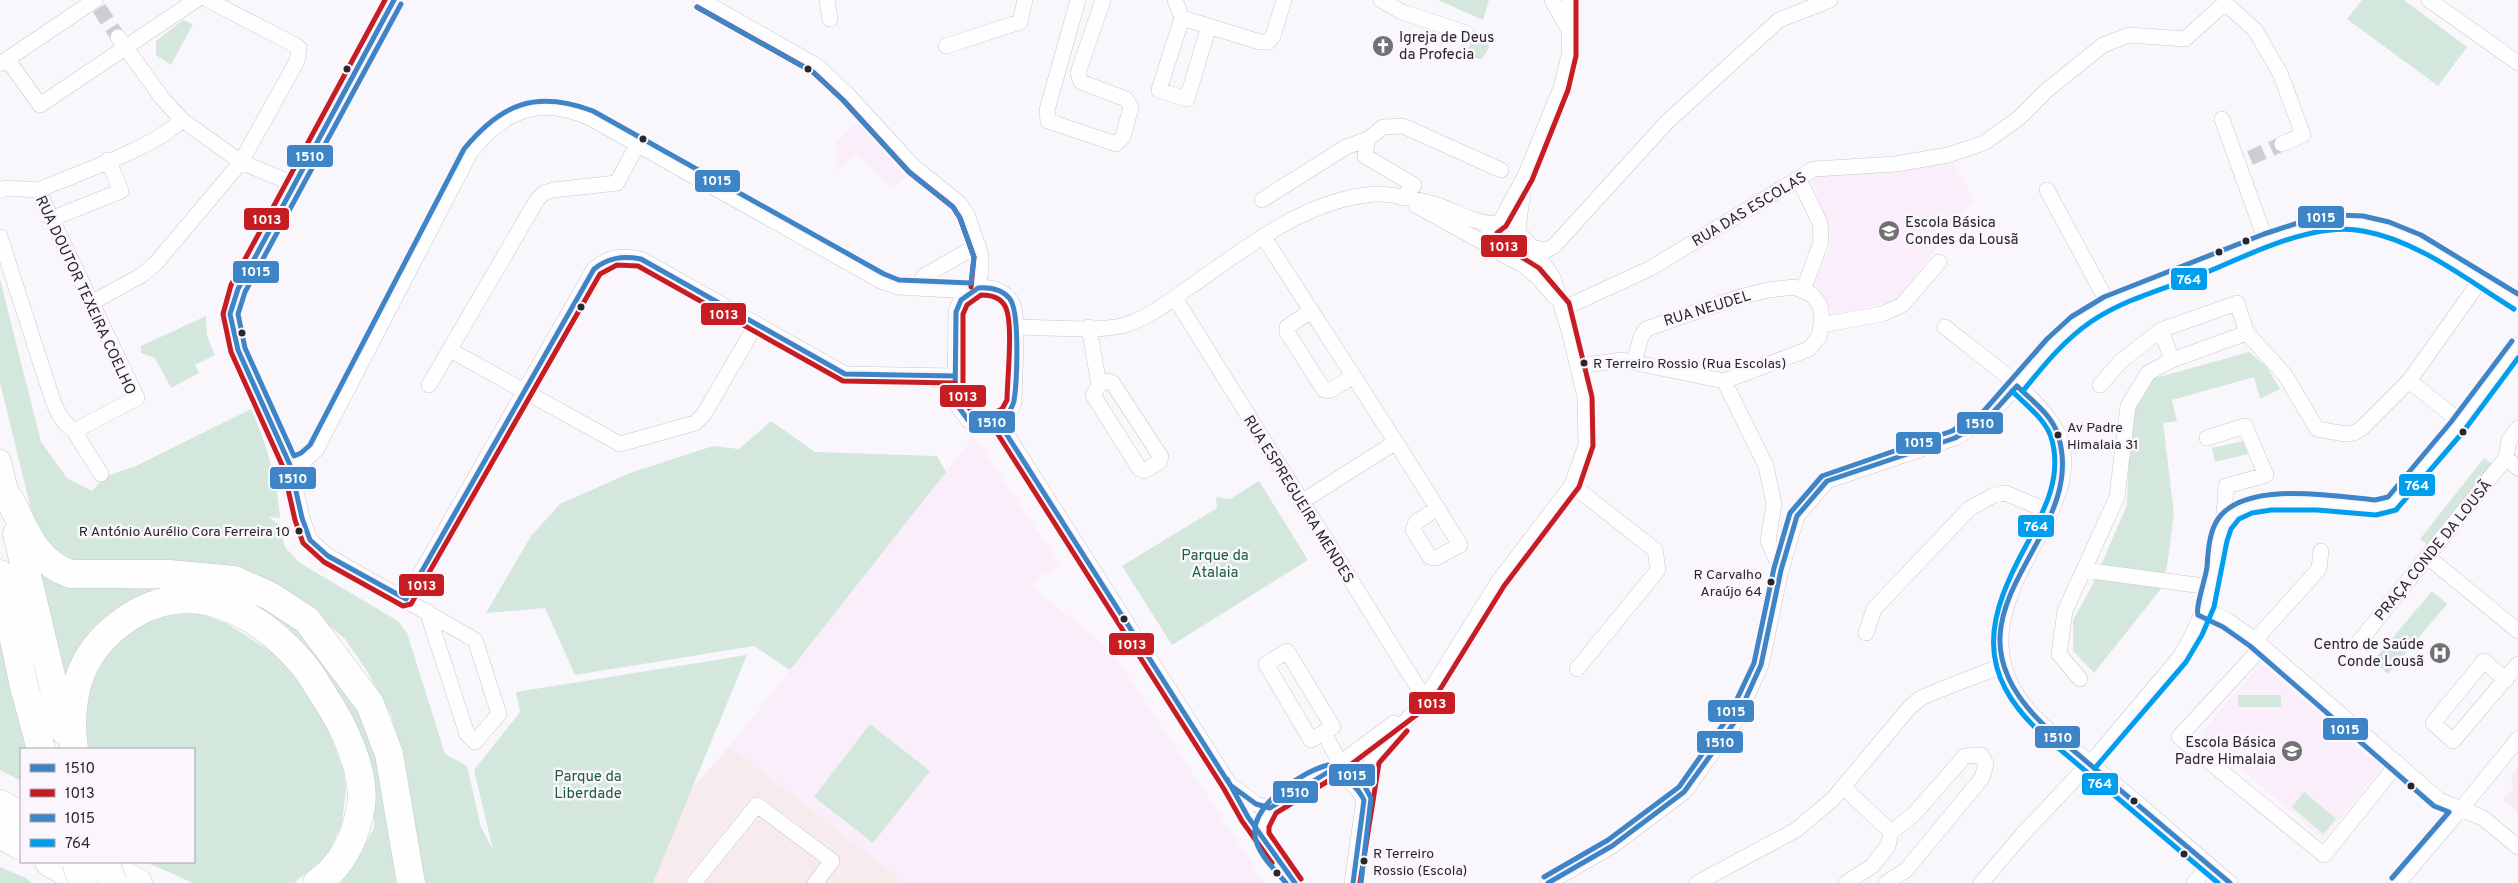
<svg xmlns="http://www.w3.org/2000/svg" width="2518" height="883" font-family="Overpass,sans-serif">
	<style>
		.commercial { fill: #f8ebee }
		.education { fill: #faeefa }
		.green { fill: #d4e7dd }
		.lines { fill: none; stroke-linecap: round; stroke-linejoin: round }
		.street-tunnel { stroke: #d0cdd2; stroke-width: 15; stroke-dasharray: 15 8; stroke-linecap: butt }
		.street-casing { stroke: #cac7ca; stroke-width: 16 }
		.secondary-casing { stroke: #cac7ca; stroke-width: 22 }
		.highway-casing { stroke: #cac7ca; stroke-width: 29 }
		.street { stroke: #fefeff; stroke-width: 15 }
		.secondary { stroke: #fefeff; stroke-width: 21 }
		.highway { stroke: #fefeff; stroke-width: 28 }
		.highway-bridge-casing { stroke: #cac7ca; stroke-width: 29; stroke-linecap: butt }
		.highway-bridge { stroke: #fefeff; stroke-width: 28 }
		.bus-1-casing { stroke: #fbf6fd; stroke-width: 9 }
		.bus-2-casing { stroke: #fbf6fd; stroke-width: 9 }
		.bus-3-casing { stroke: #fbf6fd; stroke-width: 9 }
		.bus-4-casing { stroke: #fbf6fd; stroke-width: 9 }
		.bus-1 { stroke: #3d85c6; stroke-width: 5 }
		.bus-2 { stroke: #c61d23; stroke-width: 5 }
		.bus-3 { stroke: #3d85c6; stroke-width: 5 }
		.bus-4 { stroke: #009fee; stroke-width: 5 }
		.bus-dot { fill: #292729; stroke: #fbf6fd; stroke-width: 2 }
		.labels { text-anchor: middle; stroke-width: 5; stroke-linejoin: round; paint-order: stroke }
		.bus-label { font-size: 14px; fill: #292729; stroke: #fbf6fd; text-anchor: start }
		.poi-label { font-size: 15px; fill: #292729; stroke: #fbf6fd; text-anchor: start }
		.street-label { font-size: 15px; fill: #292729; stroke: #fbf6fd }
		.park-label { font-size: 15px; fill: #185d3e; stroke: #fbf6fd }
		.line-badge { stroke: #fbf6fd; stroke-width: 2 }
		.badge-label { font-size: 14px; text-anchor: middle; font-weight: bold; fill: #fff }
	</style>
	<rect width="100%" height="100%" fill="#faf7fc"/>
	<path class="commercial" d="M730,746L906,883H608Z
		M2518,767V812L2503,799L2513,788L2511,775Z"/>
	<path class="education" d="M857,123L906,177L891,190L857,153L837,171L836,141Z
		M1953,163L1974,199L1896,301L1833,314L1815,284L1831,244L1825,218L1811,176Z
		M974,436L1060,564L1030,585L1111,650L1265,883H906L730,746Z
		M2260,663L2382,768L2323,839L2201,734Z"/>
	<path class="green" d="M1438,0H1489L1483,20Z
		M2362,0H2404L2467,47L2438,86L2347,19Z
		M183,20L193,24L171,65L156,55V41Z
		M1474,31C1484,34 1489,37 1489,48L1482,59L1466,56Z
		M0,279L41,442L67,478L92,491L104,477L136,466L251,409C267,445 277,479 280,518L269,517L278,524L285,547L300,563L398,621L407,633L445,754L467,766L481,827L493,850L474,770L520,712L516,692L747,655L653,883H424L408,779L391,715L367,671L345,639L318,616L265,586L88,563L62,557L48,549L31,509L0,383Z
		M206,316L207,336L215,355L195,365L199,373L171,388L155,358L141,353V346Z
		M2249,352L2267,367L2280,389L2260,399L2254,377L2172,400L2177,421L2163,423L2174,513L2167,567L2160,590L2094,673L2073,651V620L2092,586L2127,505L2129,441L2133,408L2152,379Z
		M771,421L815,452L937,456L946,472L790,670L754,646L575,675L545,608L486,613L531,536L560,504L630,473L713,446L739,449Z
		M2243,441L2248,454L2215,462L2212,448Z
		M2484,458L2492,464L2428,545L2420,539Z
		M1259,481L1308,560L1172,645L1122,566L1217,508L1216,497L1230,499Z
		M39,570C82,585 106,589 152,589L153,597L63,684Z
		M236,589L287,615L369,722L403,883H340L352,868L374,828V790L359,743L244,607Z
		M2432,591L2447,604L2388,674L2373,661Z
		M197,613L226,623L272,652L303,683L331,737L344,772L346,789L342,824L327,856L294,883H193L146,862H194V749H84L85,697L101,657L125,634L153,617Z
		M0,642L29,749H21V781L0,770Z
		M2238,695H2281V707H2238Z
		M870,724L930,771L873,843L814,797Z
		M2304,792L2336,819L2323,834L2292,807Z
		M0,867L26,878L32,883H0Z"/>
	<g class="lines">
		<path class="street-tunnel" d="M99,8L118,37
			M2250,158L2282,144"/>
		<g class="street-casing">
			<path id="street" d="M394,0L238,289L230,314L238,350L290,465L302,518L310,540L328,556L475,640L499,714L475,742L467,734L427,611
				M701,0L817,66L848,95L914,167L958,202L967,214L981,256V269L978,288
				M827,0L830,19
				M1078,0L1047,110L1048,121L1116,144L1123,137L1131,107L1126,99L1081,82L1078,73L1103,0
				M1175,0L1182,18L1260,42H1268L1273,36L1284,0
				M1381,0L1402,12L1466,33
				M1552,0L1568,29
				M2429,0L2518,63
				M1182,18L1159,90L1187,99L1209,26
				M118,37L162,98L182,120L241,162L294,184
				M946,46L1020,22L1025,0
				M7,59L40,105L196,0
				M0,64L95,0
				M2222,119L2266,241
				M1799,179L1820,223L1821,242L1803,291
				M38,190C78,173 152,149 182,120
				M2047,190L2108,303
				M0,191L5,188L38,190
				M1402,198L1414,185L1365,156L1368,139L1383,127L1403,126L1501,170
				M1262,200L1346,147L1368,139
				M1417,206L1493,248
				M51,219L121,191L108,160
				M1500,222L1525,176L1561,88L1569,55V0
				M1518,229L1523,190
				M1263,236C1329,339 1397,441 1460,545L1436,558L1430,557L1413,530L1416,522L1438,508
				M0,237L51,395C56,410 61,421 74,431L137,398L38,190
				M1533,248L1547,250L1554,246L1667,122L1779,20L1830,0
				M1502,252L1515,248L1520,239L1514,225C1498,216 1479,233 1493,247C1500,255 1514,260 1523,265C1536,274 1546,286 1556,298
				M917,288L924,276L978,245
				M978,288C992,286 1007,291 1013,305C1019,320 1014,382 1014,402L1008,415L986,425L968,420L955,402L956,312L961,300Z
				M1175,298L1425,699
				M91,303L142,275L156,263L241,162L297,61L299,48L295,45L208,0
				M1562,305L1573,304L1651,268L1814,169L1896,164L1948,155L1984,143L2019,118L2047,90L2103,45L2129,35L2185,39L2225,3L2255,30L2280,73L2303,135L2282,144
				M1311,311L1287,327V332L1324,390L1329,391L1354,376
				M1821,325L1882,314L1902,305L1939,262
				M1015,327C1043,327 1104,333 1128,324C1151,316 1171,300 1190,287C1246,248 1304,200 1374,194C1392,193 1432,202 1448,209C1466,217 1475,222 1495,224
				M1089,327L1099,385L1093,395L1139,468L1144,471L1159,462L1161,457L1112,382L1107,381L1099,385
				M1945,327C1979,355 2022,383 2049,419C2111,500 1956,589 2014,690C2030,720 2064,742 2090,763C2137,802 2183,843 2230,883
				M2161,330L2237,303L2247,333
				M450,350L620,444L695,423L704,414L756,325
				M1579,366L1622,360L1724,381L1809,349L1819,337L1822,319L1820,305L1811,294L1794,287L1768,290L1736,298L1646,329L1641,337L1634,362
				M1724,381L1766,466L1774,504L1768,541L1781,570
				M2409,381L2461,422
				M429,385L537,200L544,193L553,190L617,183L638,143
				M2100,385L2121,361L2161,330L2172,360
				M998,421L1230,785L1248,817L1295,883
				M2518,428L2509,440L2506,458L2518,468
				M74,431L101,474
				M290,465L305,460L316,450L470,153C502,111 539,95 590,118L881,281L898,287L971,291
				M1572,485L1655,550L1658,570L1577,669
				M1301,502L1396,442
				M2224,524C2256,487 2332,505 2376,508L2392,504L2457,427L2518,345
				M2429,558L2518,631
				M2084,570L2211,587
				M406,599L594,269C609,256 622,255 641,259L845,374L955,376
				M2204,610L2227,620L2255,640L2439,800L2461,809L2398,883
				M1866,633L1874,609L1969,509L1994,495L2005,493L2051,512
				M2255,640L2319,569L2321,551
				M2359,642L2506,458
				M2262,647L2179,737L2324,855L2398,763
				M1287,651L1333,727L1311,740L1266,664Z
				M2080,679L2059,654L2065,611L2117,497L2128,406L2148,373L2172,360L2247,333L2285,375L2317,429L2345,434L2354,433L2362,428L2409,381L2480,281
				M2506,680L2484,661L2433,723L2453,741L2518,664
				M1324,733L1340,763
				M2518,739L2461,809L2483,818L2518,847
				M1328,772C1345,777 1356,783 1364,800
				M1843,787L1891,832
				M1235,788L1256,804L1270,808
				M1262,836L1261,825L1270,808L1328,772L1394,723
				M694,883L757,805L832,861L815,883
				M1352,883L1364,800L1372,760L1425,699L1498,582L1572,485L1586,445L1585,397L1570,334L1553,278L1533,248L1520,234
				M1548,883L1612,846L1684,792L1736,720L1761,665L1781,570L1797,516L1827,481L1955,438L1988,418L2052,345L2076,323L2108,303L2266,241L2312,226L2338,222L2362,223L2387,229L2418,242L2518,303
				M1697,883L1796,830L1833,799L1909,708L1921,698L1937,691L2004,665
				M1846,883L1872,866L1888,846L1891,832L1914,814L1965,756L1981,755L1986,764L1982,778L1906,870L1886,883
				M1981,883L2022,835L2100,752L2180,657C2212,607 2223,545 2226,486L2266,475L2245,426L2207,438
				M2194,883L2209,865"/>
		</g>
		<g class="secondary-casing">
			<path id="secondary" d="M0,460L10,500"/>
		</g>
		<g class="highway-casing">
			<path id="highway" d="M10,500C26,531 35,561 70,574H169L234,580L270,596L307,620L370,704L389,754L411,883
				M17,534L64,730
				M0,574L24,686L41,749
				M74,749C68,706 76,662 110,632C176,572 248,602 301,662C310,672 317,685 324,696C343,724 366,772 361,806C356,836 343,865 317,883
				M0,804L21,816
				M0,834L21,846
				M49,862L85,883
				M101,862L138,883"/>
		</g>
		<use href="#street" class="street"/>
		<use href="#secondary" class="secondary"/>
		<use href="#highway" class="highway"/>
		<g class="highway-bridge-casing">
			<path id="highway-bridge" d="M76,862L83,883
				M105,862L113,883"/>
		</g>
		<use href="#highway-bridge" class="highway-bridge"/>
		<g class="bus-1-casing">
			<path id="bus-1" d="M394,0L238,289L230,314L238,350L290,465L302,518L310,540L328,556L406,599
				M978,288C990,287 1002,289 1010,299C1020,313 1017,382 1014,401C1013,405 1010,410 1008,415L986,425L968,420L955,402L956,312L961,300Z
				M998,421L1230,785L1256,804L1270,808L1328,772C1345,777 1356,784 1364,800L1353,883
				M406,599L594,269C609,257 623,256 641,259L845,374L955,376
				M1227,779L1248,817L1295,883
				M1548,883L1612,846L1684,792L1736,720L1761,665L1781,570L1797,516L1827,481L1955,438L1988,418L2017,386C2031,400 2052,415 2058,435C2092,543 1920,612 2048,729L2230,883"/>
		</g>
		<g class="bus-2-casing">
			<path id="bus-2" d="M385,0L231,285L223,314L231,352L283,467L295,520L303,543L324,562L403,606L411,604L600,274L617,265L638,266L843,381L955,383
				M697,7L813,72L843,100L909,172L953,207L960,218L974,257L971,287
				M981,295C990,295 1000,297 1005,306C1014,322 1007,380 1007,400L1002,409L985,417L973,413L963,400V314L967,305Z
				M992,425L1224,789L1242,821L1272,863
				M1301,879L1269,833V827L1276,813L1333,778L1431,704L1504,586L1579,487L1593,446L1592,397L1569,303L1539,268L1499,243L1496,237L1497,233L1506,226L1532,180L1568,90L1576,56V0
				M1360,883L1379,763L1407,731"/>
		</g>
		<g class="bus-3-casing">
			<path id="bus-3" d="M401,4L245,292L238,314L245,348L294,456L301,453L310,445L464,149C502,103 536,90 593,111L884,274L899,280L971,283L974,257L960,218L953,207L909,172L843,100L813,72L697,7
				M1544,877L1608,840L1679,787L1729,716L1754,663L1774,568L1790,513L1822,476L1952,431L1983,412L2047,339L2071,317L2104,297L2264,234L2310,219L2338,215L2363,216L2389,222L2421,235L2518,294
				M2392,878L2449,812L2434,806L2250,646L2223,627L2198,615C2195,608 2206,577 2207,567C2208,552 2209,532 2218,519C2245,480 2335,496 2375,500L2388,497L2451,422L2512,341
				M1286,883C1275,870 1256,852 1255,835C1251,805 1303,771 1328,765L1354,776L1364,785L1371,798L1361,883"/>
		</g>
		<g class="bus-4-casing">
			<path id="bus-4" d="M2012,391C2025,404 2045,419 2051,437C2063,475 2045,509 2028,542C1986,618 1973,671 2043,735L2218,883
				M2023,391C2044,365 2064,340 2092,321C2125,299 2164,289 2200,275C2247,256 2312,221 2363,231C2419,241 2467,280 2514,309
				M2095,768L2186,662L2202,635L2214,607L2227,541L2231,529L2239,519L2252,513L2271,510H2317L2376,515L2396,510L2463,432L2518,358"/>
		</g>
		<use href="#bus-1" class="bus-1"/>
		<use href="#bus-2" class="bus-2"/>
		<use href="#bus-3" class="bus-3"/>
		<use href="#bus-4" class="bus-4"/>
	</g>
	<defs>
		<g id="church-disc" transform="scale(1.125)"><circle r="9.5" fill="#727073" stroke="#fbf6fd"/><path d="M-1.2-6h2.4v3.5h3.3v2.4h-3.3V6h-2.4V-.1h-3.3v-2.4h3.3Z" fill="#fff"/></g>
		<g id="school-disc" transform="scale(1.125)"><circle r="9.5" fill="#727073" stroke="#fbf6fd"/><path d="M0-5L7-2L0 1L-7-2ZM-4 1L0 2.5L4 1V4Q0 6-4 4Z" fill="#fff"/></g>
		<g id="hospital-disc" transform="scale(1.125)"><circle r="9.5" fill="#727073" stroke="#fbf6fd"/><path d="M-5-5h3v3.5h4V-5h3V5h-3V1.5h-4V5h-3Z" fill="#fff"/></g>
	</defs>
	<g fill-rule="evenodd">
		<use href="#church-disc" x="1383" y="46"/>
		<use href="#school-disc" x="1889" y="231"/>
		<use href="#hospital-disc" x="2440" y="653"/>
		<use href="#school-disc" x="2292" y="751"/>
	</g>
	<g class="bus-dot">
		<circle cx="347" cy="69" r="4.5"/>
		<circle cx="808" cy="69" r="4.5"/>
		<circle cx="643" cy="139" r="4.5"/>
		<circle cx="2246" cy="241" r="4.5"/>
		<circle cx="2219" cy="252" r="4.5"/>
		<circle cx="581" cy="307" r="4.5"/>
		<circle cx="242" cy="333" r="4.5"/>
		<circle cx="1584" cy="363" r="4.5"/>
		<circle cx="2463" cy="432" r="4.5"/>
		<circle cx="2058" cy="435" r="4.5"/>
		<circle cx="299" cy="531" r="4.5"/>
		<circle cx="1771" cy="582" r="4.5"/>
		<circle cx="1124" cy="619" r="4.5"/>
		<circle cx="2411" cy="786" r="4.5"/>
		<circle cx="2134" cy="801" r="4.5"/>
		<circle cx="2184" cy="854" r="4.5"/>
		<circle cx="1364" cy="861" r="4.5"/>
		<circle cx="1277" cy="873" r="4.5"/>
	</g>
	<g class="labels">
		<g class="bus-label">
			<text x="1593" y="368">R Terreiro Rossio (Rua Escolas)</text>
			<text x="2067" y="432">Av Padre<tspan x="2067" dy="17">Himalaia 31</tspan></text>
			<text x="290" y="536" text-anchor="end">R António Aurélio Cora Ferreira 10</text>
			<text x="1762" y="579" text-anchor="end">R Carvalho<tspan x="1762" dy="17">Araújo 64</tspan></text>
			<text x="1373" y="858">R Terreiro<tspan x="1373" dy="17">Rossio (Escola)</tspan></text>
		</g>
		<g class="poi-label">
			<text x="1399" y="42">Igreja de Deus<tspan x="1399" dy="17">da Profecia</tspan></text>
			<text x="1905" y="227">Escola Básica<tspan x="1905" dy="17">Condes da Lousã</tspan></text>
			<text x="2424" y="649" text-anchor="end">Centro de Saúde<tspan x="2424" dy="17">Conde Lousã</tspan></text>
			<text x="2276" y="747" text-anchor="end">Escola Básica<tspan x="2276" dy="17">Padre Himalaia</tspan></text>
		</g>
		<g class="street-label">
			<text transform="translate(1749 209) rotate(-31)" y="5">RUA DAS ESCOLAS</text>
			<text transform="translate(86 295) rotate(65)" y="5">RUA DOUTOR TEXEIRA COELHO</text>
			<text transform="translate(1707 308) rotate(-17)" y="5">RUA NEUDEL</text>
			<text transform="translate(1299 499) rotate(58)" y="5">RUA ESPREGUEIRA MENDES</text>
			<text transform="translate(2433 550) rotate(-51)" y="5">PRAÇA CONDE DA LOUSÃ</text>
		</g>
		<g class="park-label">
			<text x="1215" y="560">Parque da<tspan x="1215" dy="17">Atalaia</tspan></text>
			<text x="588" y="781">Parque da<tspan x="588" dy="17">Liberdade</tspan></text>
		</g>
	</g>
	<g class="line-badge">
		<rect x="286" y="144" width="48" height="24" rx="5" fill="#3d85c6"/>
		<rect x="694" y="169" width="47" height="24" rx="5" fill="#3d85c6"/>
		<rect x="2297" y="205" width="48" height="24" rx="5" fill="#3d85c6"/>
		<rect x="243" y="207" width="47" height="24" rx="5" fill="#c61d23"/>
		<rect x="1480" y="234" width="48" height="24" rx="5" fill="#c61d23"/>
		<rect x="232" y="260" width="48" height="24" rx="5" fill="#3d85c6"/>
		<rect x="2170" y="267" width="38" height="24" rx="5" fill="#009fee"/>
		<rect x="700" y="302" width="47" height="24" rx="5" fill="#c61d23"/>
		<rect x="939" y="384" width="48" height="24" rx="5" fill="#c61d23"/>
		<rect x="968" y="410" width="48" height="24" rx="5" fill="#3d85c6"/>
		<rect x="1956" y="411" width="48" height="24" rx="5" fill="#3d85c6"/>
		<rect x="1895" y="431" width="47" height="24" rx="5" fill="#3d85c6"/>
		<rect x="269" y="466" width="48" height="24" rx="5" fill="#3d85c6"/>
		<rect x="2398" y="473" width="38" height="24" rx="5" fill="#009fee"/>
		<rect x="2017" y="514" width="38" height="24" rx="5" fill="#009fee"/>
		<rect x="398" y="573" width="47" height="24" rx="5" fill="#c61d23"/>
		<rect x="1108" y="632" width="47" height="24" rx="5" fill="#c61d23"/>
		<rect x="1408" y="691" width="48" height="24" rx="5" fill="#c61d23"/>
		<rect x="1707" y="699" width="48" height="24" rx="5" fill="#3d85c6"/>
		<rect x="2322" y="717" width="47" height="24" rx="5" fill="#3d85c6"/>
		<rect x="2034" y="725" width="47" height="24" rx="5" fill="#3d85c6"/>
		<rect x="1696" y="730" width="48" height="24" rx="5" fill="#3d85c6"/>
		<rect x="1328" y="763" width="48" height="24" rx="5" fill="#3d85c6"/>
		<rect x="2081" y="772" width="38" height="24" rx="5" fill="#009fee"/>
		<rect x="1272" y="780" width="47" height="24" rx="5" fill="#3d85c6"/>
	</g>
	<g class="badge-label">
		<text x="310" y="161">1510</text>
		<text x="717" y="185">1015</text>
		<text x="2321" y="222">1015</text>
		<text x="267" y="224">1013</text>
		<text x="1504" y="251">1013</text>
		<text x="256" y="276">1015</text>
		<text x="2189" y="284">764</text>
		<text x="724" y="319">1013</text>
		<text x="963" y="401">1013</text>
		<text x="992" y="427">1510</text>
		<text x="1980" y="428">1510</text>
		<text x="1919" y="447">1015</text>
		<text x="293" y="483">1510</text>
		<text x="2417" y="490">764</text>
		<text x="2036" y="531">764</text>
		<text x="422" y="590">1013</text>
		<text x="1132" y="649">1013</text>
		<text x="1432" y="708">1013</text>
		<text x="1731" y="716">1015</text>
		<text x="2345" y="734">1015</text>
		<text x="2058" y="742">1510</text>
		<text x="1720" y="747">1510</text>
		<text x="1352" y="780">1015</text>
		<text x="2100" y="788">764</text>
		<text x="1295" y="797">1510</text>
	</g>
	<rect x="20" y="748" width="175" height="115" fill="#fbf6fd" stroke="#a7a3a8"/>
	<rect x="30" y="764" width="25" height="8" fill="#3d85c6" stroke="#a7a3a8"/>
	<text x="65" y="773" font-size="15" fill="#292729">1510</text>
	<rect x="30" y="789" width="25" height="8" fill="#c61d23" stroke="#a7a3a8"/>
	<text x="65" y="798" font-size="15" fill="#292729">1013</text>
	<rect x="30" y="814" width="25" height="8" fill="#3d85c6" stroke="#a7a3a8"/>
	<text x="65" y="823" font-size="15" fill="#292729">1015</text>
	<rect x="30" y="839" width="25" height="8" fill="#009fee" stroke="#a7a3a8"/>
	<text x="65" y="848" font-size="15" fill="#292729">764</text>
</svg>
